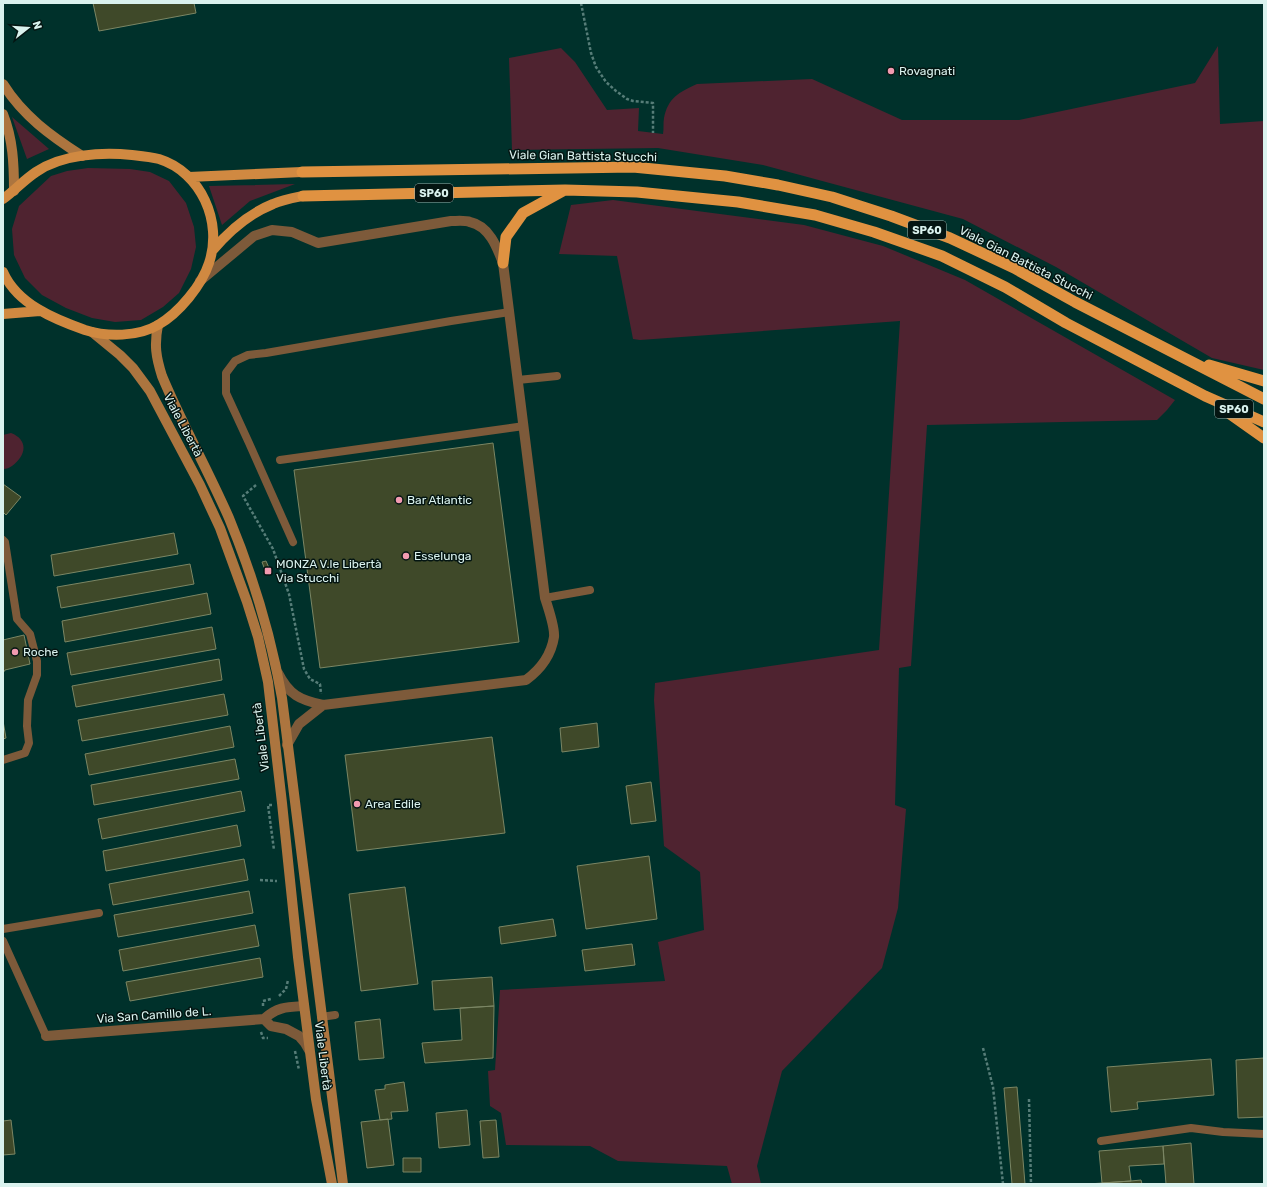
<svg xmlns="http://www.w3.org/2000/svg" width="1267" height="1187" font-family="Rubik,sans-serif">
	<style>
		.green { fill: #4f2330 }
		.building { fill: #3f4929; stroke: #7b8664 }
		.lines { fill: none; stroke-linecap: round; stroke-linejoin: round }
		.path { stroke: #567d78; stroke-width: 2.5; stroke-dasharray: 3 2; stroke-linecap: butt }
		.service { stroke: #7d5a3a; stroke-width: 8 }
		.minor { stroke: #7d5a3a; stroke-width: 10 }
		.secondary { stroke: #ac753f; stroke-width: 10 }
		.primary { stroke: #d08941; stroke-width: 10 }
		.trunk { stroke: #e09241; stroke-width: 11 }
		.poi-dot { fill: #f29ab0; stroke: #041512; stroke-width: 1.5 }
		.labels { text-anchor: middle; stroke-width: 3; stroke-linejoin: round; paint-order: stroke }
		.shield { fill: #041512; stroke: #9ab0ac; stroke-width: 1 }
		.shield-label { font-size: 11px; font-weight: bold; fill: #daf2ee }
		.poi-label { font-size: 12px; fill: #daf2ee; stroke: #041512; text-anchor: start }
		.street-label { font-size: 12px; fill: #daf2ee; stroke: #041512 }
	</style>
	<rect width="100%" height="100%" fill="#00312b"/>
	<path class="green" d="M1218,46L1220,124L1264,121V370L1212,358L1056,267L963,219L763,165L658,148L512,150L509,58L561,48L575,62L607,110L639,108L638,131L663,134C664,129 663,123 664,118C668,98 679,92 697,84L812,79L902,120H1019L1195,83Z
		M12,117L49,149L27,159Z
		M88,168L130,169L150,172L169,181L186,203L194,227L196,247L191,269L179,293L163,307L141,320L115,322L92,318L66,308L42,295L25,278L14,255L12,229L19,206L51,176L67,171Z
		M295,184L250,201L222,225L209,186Z
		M613,200L804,225L883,246L965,280L1175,400L1167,410L1157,420L927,425L911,666L899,668L895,805L906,809L898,908L882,968L782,1071L757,1166L761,1184H732L727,1166L618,1161L590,1146L506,1145L501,1113L490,1106L488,1071L495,1070L500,990L665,981L658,942L704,930L700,872L664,846L654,700L655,683L879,650L900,321L640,340L633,339L617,256L559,254L571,205Z
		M11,433C29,440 26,456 12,466C9,468 7,469 3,469V435Z"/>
	<path class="building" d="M93,3H194L196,13L99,31Z
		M493,443L519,642L320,668L294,470Z
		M3,484L21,497L6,515L3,512Z
		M174,533L178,554L54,576L51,555Z
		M266,561L269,568L265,570L262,562Z
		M190,564L194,584L61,608L57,587Z
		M207,593L211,614L65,642L62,621Z
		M212,627L216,649L71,675L67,653Z
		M24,635L30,664L5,670L3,673V640Z
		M219,659L222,680L76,707L72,686Z
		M224,694L228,715L82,741L78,720Z
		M3,721L6,738L3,739Z
		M597,723L599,747L562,752L560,728Z
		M230,726L234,747L89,775L85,754Z
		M492,737L505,833L357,851L345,755Z
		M235,759L239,779L94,805L91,785Z
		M651,782L656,821L631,824L626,786Z
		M241,791L245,811L102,839L98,819Z
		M237,825L241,846L106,871L103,851Z
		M649,856L657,919L586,929L577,866Z
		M244,859L248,880L113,905L109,884Z
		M405,887L418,984L361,991L349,894Z
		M249,891L253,913L118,937L114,915Z
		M553,919L556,936L501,944L499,927Z
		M255,925L259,946L123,971L119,950Z
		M632,944L635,965L585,971L582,950Z
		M260,958L263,977L130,1001L126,982Z
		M492,977L494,1006L434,1010L432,981Z
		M494,1006L493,1058L425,1063L422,1043L462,1040L460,1008Z
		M380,1019L384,1058L359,1060L355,1022Z
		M1264,1058V1117L1238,1118L1236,1060Z
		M1211,1059L1214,1095L1137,1102L1138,1109L1111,1112L1107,1067Z
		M404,1082L408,1111L391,1112L392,1119L380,1120L375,1090L385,1089V1085Z
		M1017,1087L1025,1184H1012L1004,1088Z
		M467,1110L470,1145L439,1148L436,1113Z
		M388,1119L394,1165L367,1168L361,1122Z
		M11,1120L15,1154L3,1155V1121Z
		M496,1120L499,1157L483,1158L480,1121Z
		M1191,1143L1194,1184H1166L1163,1146Z
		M1163,1146L1164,1164L1129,1166L1131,1181L1102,1183L1099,1151Z
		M403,1158H421V1172H403Z
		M1141,1180L1142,1184H1088L1131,1181Z"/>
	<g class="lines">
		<path class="path" d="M581,3L591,53L596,67L606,82L616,91L627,99L633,101L653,103V133
			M256,485L243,496L273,549L289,594L304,669L310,679L320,684L321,694
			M272,805H268L274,850
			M260,880L277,881
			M279,996L286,989L288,980
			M263,1006V1001L271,999
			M261,1032L263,1038H268
			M983,1048L993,1087L1003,1184
			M295,1051L299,1070
			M1029,1099L1031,1184"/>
		<path class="service" d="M518,380L557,376
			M280,460L524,426
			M3,540L5,542L17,619L30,634L37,661V675L28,700L27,726L29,743L25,753L3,760
			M293,542L249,443L226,393V373L235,361L248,355L266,353L451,321L510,312
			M545,598L590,590
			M3,929L99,913
			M3,941L46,1036
			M321,1017L335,1015
			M1101,1141L1191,1128L1223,1132L1264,1134"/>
		<path class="minor" d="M200,281L254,236L272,230L292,232L318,243L451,221C457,221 465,220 470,222C489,226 497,247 503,263L545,598C548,607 555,628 554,637C551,656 541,669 526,680L323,705C300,700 289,695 278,673
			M287,745L299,724L323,705
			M264,1019L271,1026L286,1029L299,1036L305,1043L309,1050
			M264,1019C277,1007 286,1007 304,1006
			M46,1036L264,1019"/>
		<path class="secondary" d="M3,84C23,116 51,136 82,156
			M3,114C13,139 14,164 14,191
			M158,325C154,345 156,357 162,376C182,424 208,470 229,518C253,576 271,636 282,698L343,1184
			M92,332L120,355L133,368L150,391L200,485L220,528L247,602L258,637L268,682L282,803L298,957L316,1099L332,1184"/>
		<path class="primary" d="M189,177L302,172
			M3,199C14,191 24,180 36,172C62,154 102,152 132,155C141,156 151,157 159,159C201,172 223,222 209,263C202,285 179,313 158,325C138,337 107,337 85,330C54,319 17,304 3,272
			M212,251C229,231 248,214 273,204C282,200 293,198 303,196
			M3,314L40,311"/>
		<path class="trunk" d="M302,172L633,167L725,176L778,185L832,197L891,216L950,238L1014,268L1075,302L1264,399
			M303,196L565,190L637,192L738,202L815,215L874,232L942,256L1005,287L1066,323L1205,396L1264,422
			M503,263L506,237L523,213L563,191
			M1209,365L1264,381
			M1223,409L1264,438"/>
	</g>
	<g class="poi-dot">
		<circle cx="891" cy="71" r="4"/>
		<circle cx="399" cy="500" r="4"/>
		<circle cx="406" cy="556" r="4"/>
		<rect x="264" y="567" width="8" height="8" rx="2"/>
		<circle cx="15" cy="652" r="4"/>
		<circle cx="357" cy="804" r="4"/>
	</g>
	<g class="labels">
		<g class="shield">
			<rect x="415" y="184" width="38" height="18" rx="3"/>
			<rect x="908" y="221" width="38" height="18" rx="3"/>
			<rect x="1215" y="400" width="38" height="18" rx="3"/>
		</g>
		<g class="shield-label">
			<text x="434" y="197">SP60</text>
			<text x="927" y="234">SP60</text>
			<text x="1234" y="413">SP60</text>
		</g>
		<g class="poi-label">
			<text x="899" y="75">Rovagnati</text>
			<text x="407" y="504">Bar Atlantic</text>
			<text x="414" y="560">Esselunga</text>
			<text x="276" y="568">MONZA V.le Libertà<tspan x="276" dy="14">Via Stucchi</tspan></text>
			<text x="23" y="656">Roche</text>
			<text x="365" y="808">Area Edile</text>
		</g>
		<g class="street-label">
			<text transform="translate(583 156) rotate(1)" y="4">Viale Gian Battista Stucchi</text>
			<text transform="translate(1026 263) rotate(27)" y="4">Viale Gian Battista Stucchi</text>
			<text transform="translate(183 425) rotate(62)" y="4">Viale Libertà</text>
			<text transform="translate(261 737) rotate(-97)" y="4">Viale Libertà</text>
			<text transform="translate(154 1015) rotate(-4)" y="4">Via San Camillo de L.</text>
			<text transform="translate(323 1056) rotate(83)" y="4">Viale Libertà</text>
		</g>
	</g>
	<rect width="1267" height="1187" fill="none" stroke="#daf2ee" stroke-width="8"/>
	<g transform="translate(28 28) rotate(73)" stroke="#041512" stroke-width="3" paint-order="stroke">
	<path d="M0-3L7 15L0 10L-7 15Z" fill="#daf2ee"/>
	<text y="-6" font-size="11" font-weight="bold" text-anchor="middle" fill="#daf2ee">N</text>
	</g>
</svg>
